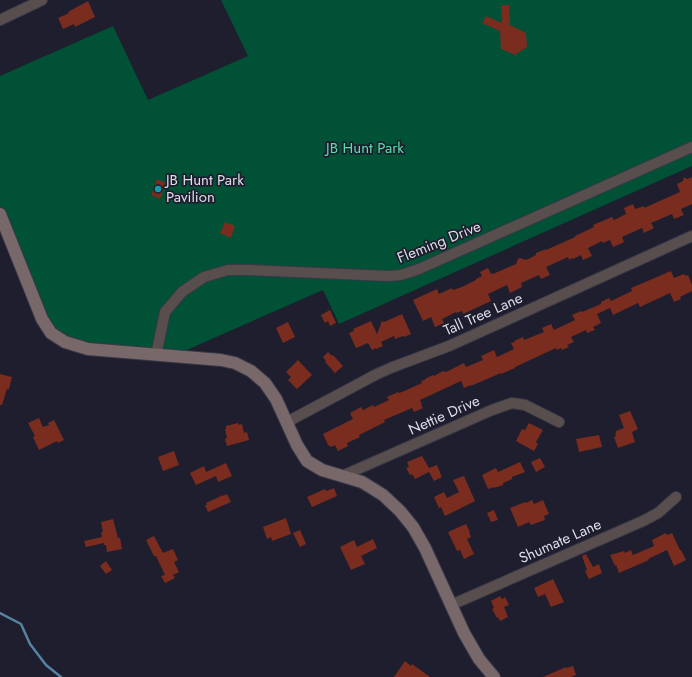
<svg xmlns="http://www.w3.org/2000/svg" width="692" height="677" font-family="Jost,sans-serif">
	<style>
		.green { fill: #005136 }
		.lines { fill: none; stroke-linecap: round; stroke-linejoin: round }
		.stream { stroke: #5683a1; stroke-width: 2.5 }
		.building { fill: #7a2c1f }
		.street-casing { stroke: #393948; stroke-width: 12 }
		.secondary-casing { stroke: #393948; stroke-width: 14 }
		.street { stroke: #594e4e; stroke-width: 10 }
		.secondary { stroke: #796869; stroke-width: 12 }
		.culture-dot { fill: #0f9aa8; stroke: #1e1e2e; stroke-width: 1.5 }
		.labels { text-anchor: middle; stroke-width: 3.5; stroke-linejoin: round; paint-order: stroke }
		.park-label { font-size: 15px; fill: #59dea7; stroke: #1e1e2e }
		.poi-label { font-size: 15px; fill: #dcdde8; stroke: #1e1e2e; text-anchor: start }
		.street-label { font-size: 15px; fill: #dcdde8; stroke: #1e1e2e }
	</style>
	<rect width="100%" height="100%" fill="#1e1e2e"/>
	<path class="green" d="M221,0H692V166L339,324L323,290L173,356L88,349L51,333L0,214V76L113,26L148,100L248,56Z"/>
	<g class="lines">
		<path class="stream" d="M0,613L21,624L30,644L46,665L61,677"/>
	</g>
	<path class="building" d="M88,1L95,17L75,27L74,24L63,29L58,18L69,13L68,12Z
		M501,5H509L510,25L526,33L527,47L515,55L501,49L500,31L482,23L486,16L502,23Z
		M684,177L687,179L692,177V204L681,209L684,215L674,219L672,214L651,223L654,228L644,233L642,228L622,237L624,242L618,245H617L613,247L610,240L603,243L602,241L588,248L592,256L583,260L581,255L573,259L572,258L569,260L568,257L546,267L550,275L541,279L539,275L521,283L522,287L510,293L507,285L488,294L491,301L463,314L462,311L456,313V312L442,319L444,323L435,327L431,317L423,321L413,300L437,289L439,294L452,288L453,290L462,287L476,280V279L482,276L480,272L488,268L491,274L492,273L493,274L516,264L518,259L520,258L526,260L536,255V253L546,249V250L564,242L575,237V236L594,227L593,225L612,217L614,220L626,214L624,208L633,204L635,209L644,206V208L680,192L677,184L683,181Z
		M157,179L166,183L160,199L151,195Z
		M225,222L235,226L231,238L220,233Z
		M671,271L674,278L684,274L686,276L688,275L692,285V291L680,297L681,299L674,302L670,293L640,307L638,303L613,315L610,308L597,314L601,323L593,327L595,330L587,333L586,330L571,337L574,342L567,345L569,347L562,350L561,348L557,350L556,348L515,367V368L501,374V373L473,385L471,386V385L464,388L461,381L435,393L420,400L422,405H421L423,408L414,412L412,408L384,420L385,422L359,435L360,437L347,443L348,446L338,451L335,445L331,447L328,445L323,434L353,419L350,413L361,407L363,410L373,405L374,407L389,400L387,397L398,392L399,393L402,392L422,383L421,381L425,380V379L433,375L434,376L443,371L446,372L464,363L466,367L483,360L481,356L494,350L497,357L514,349L511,343L515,342L514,341L523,337L524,340L544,332L542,328L551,324L554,330L575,320L572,315L581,311L582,312L601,304V302L609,298L611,301L632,291L631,288Z
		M330,310L336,323L330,326L328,321L325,323L321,315Z
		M402,314L411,334L404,337L403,336L395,339L394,336L381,342L383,346L376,349V348L372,350L368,343L356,348L349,333L354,331L353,329L371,321L377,334L382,321L384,322Z
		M288,322L295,337L283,343L276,328Z
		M328,352L332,356L333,355L343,366L335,373L325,362L326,361L323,357Z
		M298,360L312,375L297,389L288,380L291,377L286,372Z
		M0,374L12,377L9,389H7L2,405H0Z
		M630,411L638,429L632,432L635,442L618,448L614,437L616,436L615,434L616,433V431L624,428L619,415Z
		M39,418L43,427L49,425L48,423L54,420L64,440L58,443L57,441L39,450L33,437L35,436L28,423Z
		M238,423L239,425L242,424L244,433L247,432L249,440L227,446L225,439L227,438L225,429H226V426Z
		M529,423L543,430L536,442L538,444L534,451L516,441L522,429L525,430Z
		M599,435L602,447L579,452L576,439Z
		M174,451L179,465L163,471L158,457Z
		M422,456L429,468L437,465L442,477L434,481L429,472L415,479L412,474L410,475L406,468L409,467L407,462Z
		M540,458L545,467L536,472L531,462Z
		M520,462L525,472L512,477V479L503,483V485L494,488V487L488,489L482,475L496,468L498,472Z
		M226,463L232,476L218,482L216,476L196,485L190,473L204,466L206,472Z
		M464,476L475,501L445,516L441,507L439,508L434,497L444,492L447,498L459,492L453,480Z
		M334,488L337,496L312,507L307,497L325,489L326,491Z
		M227,494L231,502L208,512L205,505H207L206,503L223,495V496Z
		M532,500L534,504L543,500L549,514L544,516L545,520L531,525L529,522L518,527L510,508L525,502L526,503Z
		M494,510L498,520L491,522L487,513Z
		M286,518L291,534L272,541L271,537L267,539L263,527Z
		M113,519L118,538H120L122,549L107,552L106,545H104V543L86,547L84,541L102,537L101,532H103L101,522Z
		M466,524L470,532H469L471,537L467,539L474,554L464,559L460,550L457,551L448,532Z
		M300,530L306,544L300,547L293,533Z
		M666,533L667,535L672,533L680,550H681L686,560L674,566L667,550L648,559L649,560L619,573L616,565L615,566L610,555L624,551L625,553L631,550L633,555L654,546L652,540Z
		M154,536L163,553L173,549L178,560L174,562L179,572L173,575L175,578L165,583L161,576L165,575L156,556H154L146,540Z
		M373,539L377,548L361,556L365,564L351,570L340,547L354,540L357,547Z
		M586,554L593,567L599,564L602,573L589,579L585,571L587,570L582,556Z
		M106,561L112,570L106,574L100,566Z
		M553,579L564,602L551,607L545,594L538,597L534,588Z
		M500,596L502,599L505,597L509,605L504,607L508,617L500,621L498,617L497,618L492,609L494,608L491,601Z
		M405,661L411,666L412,664L430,677H394Z
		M573,666L576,675L571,677H543L566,667L567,668Z"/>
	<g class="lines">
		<g class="street-casing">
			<path id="street" d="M0,20L42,0
				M156,355L165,312L182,292L204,277L228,270H248L388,276L401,275L419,269L692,147
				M287,422L377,374L393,367L449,346L692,236
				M342,476L492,410L512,403L525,405L559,422
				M451,605L643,521L658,513L676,497"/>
		</g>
		<g class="secondary-casing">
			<path id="secondary" d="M0,214L42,319L51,333L65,342L88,349L221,360L235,363L251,371L265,383L276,399L297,445L307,461L322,470L362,482L383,495L400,511L413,527L425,548L464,633L479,659L494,677"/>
		</g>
		<use href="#street" class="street"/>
		<use href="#secondary" class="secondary"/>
	</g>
	<circle class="culture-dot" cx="158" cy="189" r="4"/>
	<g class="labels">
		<g class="park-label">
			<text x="365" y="153">JB Hunt Park</text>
		</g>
		<g class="poi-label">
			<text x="166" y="185">JB Hunt Park<tspan x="166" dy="17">Pavilion</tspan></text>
		</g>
		<g class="street-label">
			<text transform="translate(439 242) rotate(-22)" y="5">Fleming Drive</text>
			<text transform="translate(483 314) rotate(-24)" y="5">Tall Tree Lane</text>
			<text transform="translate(444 415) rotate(-24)" y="5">Nettie Drive</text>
			<text transform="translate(560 541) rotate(-24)" y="5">Shumate Lane</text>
		</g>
	</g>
</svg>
